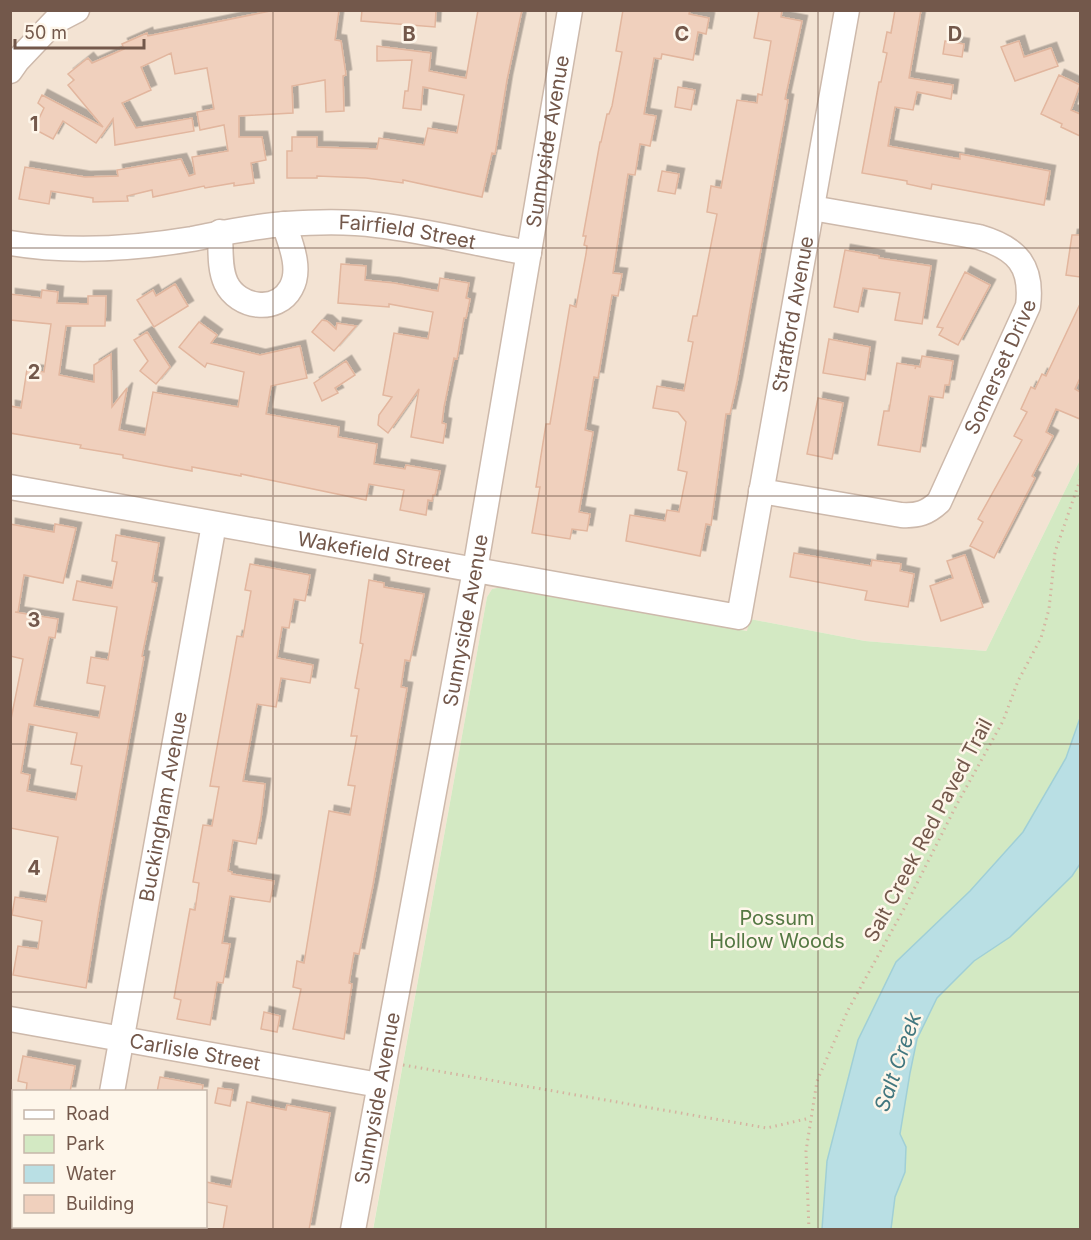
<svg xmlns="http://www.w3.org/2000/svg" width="1091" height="1240" font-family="Inter,sans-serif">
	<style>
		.residential { fill: #f3e3d3; fill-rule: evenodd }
		.green { fill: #d3e9c3 }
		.water { fill: #b9dfe4; stroke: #a0cfd6; stroke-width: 1.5 }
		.building { fill: #f0d0bd; stroke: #e2b69e; stroke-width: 1.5; fill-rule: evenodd; filter: url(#shadow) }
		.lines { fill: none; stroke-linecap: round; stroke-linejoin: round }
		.minor-casing { stroke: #cdb9ab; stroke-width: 27 }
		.path { stroke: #d5b3a0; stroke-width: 3; stroke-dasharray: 1.5 4.5; stroke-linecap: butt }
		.minor { stroke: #fff; stroke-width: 24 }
		.grid { fill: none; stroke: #73584b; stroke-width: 1.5; stroke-opacity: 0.55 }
		.labels { text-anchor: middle; stroke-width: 5; stroke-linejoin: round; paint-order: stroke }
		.street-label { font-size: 20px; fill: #73584b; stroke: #fef6ea }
		.park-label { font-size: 20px; fill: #547843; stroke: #fef6ea }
		.water-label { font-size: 21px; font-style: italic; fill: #42777f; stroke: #fef6ea }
		.grid-label { font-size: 20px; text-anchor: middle; font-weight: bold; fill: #73584b; stroke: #fef6ea; stroke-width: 5; stroke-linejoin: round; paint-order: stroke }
	</style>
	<defs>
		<filter id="shadow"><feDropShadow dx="5.5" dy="-5.5" stdDeviation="0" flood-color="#0004"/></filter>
	</defs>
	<rect width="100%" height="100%" fill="#fbf2e4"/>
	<path class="residential" d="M10,11H1080V460L986,651L865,641L750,619L748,631L507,586L492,589L487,597L373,1229H11ZM14,1092H206V1226H14Z"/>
	<path class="green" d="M1080,460V1229L373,1230L487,597L492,589L507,586L747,631L750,619L865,641L986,651Z"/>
	<path class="water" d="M1080,718V864L1072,876L1010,937L974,961L937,998L917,1039L910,1073L900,1134L906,1147L905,1172L895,1197L891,1229H822L827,1161L858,1040L896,962L970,891L1023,832L1066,758Z"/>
	<path class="building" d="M275,10H339L335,40L341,41L346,75L343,76L344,111L326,112L325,80L292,86L293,113L239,116V137H262L266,160L251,163L254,183L234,186V183L205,188L204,186L153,197L152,190L127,196L128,201L93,202V198L51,191L49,204L19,199L25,167L85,177L118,176L117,170L181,159L189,176L195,174L192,157L228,151L224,125L200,130L197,112L214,109L207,68L175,74L171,53L141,67L151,90L122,103L136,128L192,118L194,131L115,145L113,119L96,143L63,121L53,139L34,129L44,108L38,103L42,95L103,127L68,85L74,80L68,74L88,58L92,63L124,49L122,44L147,33L148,36Z
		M362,10H436L435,27L361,21Z
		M478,10H522L507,80L495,154L492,153L482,197L403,180V183L366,178L317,176V178H287V151H292V137H317V147L377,149L379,138L424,145L428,128L457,133L464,95L423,87L421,110L403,108L405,91H408L412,60L377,61V46L431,53L429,71L466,78Z
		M623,10H690L689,14L709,18L706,34L698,32L693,60L662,54L661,59L654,58L644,114L656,116L650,146L640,144L635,175L628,174L613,273L622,274L618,296L612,295L598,378L594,377L585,430L593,432L579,512L590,514L587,531L572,529L570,539L532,533L540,487H536L546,424H550L570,305L576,307L586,254L587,246L584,245L586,236H583L600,142H601L607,114H609L612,106L622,52L616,51Z
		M759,10H782L781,17L802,21L785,99L788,100L737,382L730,414H726L711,525L706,524L700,556L626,541L630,515L665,521L667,510L679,512L687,472L678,470L686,422L678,412L653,408L657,386L684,391L693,342L688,341L693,316H697L717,214L707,212L711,186L721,188L737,100L757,103L758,94L762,95L771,41L754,38Z
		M895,10H921L909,78L953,85L951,99L917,92L913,110L895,107L888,146L960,159V154L1050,171L1044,205L932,184L931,189L907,184V181L862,173L879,82H881L887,53L883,52L887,32L891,33Z
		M945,41L964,44L962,57L943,54Z
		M1019,41L1024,57L1051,48L1058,66L1015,81L1001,47Z
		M1059,75L1080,85L1071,110L1080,114V136L1061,127L1062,124L1041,114Z
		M678,87L695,90L691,110L675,107Z
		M662,171L679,174L675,194L658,191Z
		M1072,235H1080V277L1066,275Z
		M845,250L879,256V258L931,266L922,324L895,320L900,293L863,288L858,312L834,307Z
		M341,264L366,266L365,280L394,283L438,291L440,278L469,283L466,298L470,299L466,318H464L457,359L454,358L444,407L442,423L446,424L443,443L411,437L419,389L388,433L378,425L379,415L392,397L383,395L394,333L428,339L433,312L389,304V307L338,303Z
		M965,272L990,285L958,345L939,335L943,328L937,327Z
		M175,284L188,306L154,327L137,300L153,290L156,296Z
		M42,290L58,292L57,303L88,304V296H106L105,326H66L59,375L94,382V365L111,354L112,407L127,388L119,430L145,435L153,392L238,407L244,372L207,363L205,367L179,347L199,322L217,335L211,343L260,355L300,346L307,378L271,386L266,414L339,427L338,437L377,444L374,464L405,469L406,465L440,471L435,495H433L432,501L428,500L426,515L400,510L404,490L369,484L366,500L241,474V476L192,467V471L165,466L123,458V455L80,448L81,445L10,433V406L21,408L27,369L44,372L51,324L10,320V294L41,298Z
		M1080,304V378L1075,389L1080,392V419L1056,409L1046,432L1053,436L1032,476L1035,478L994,558L970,546L983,522L978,519L1022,440L1014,436L1027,412L1021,409L1031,387L1035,389L1042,374L1046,376Z
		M322,320L327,321L336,329L337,323L356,326L334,351L312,332Z
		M147,332L170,367L156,384L140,371L148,361L134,340Z
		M829,339L870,347L865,380L823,373Z
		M922,356L953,361L949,385H945L943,398L929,396L920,452L878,445L884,411H889L897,363L916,366L915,369L916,366L920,367Z
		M346,361L355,375L335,388L338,393L322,401L314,383Z
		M818,398L843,403L832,459L807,454Z
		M10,524L54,532L55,524L76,528L63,583L24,575L18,612H15L58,619L55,638L49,637L34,706L99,718L105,686L87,683L91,657L108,660L117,607L73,600L77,581L112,588L117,562L112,561L116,535L159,543L152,582L157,583L142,656L144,657L99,907L86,988L13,975L18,946L38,949L42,921L12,915L15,897L46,902L58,837L10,828V724L23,659L10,656ZM29,724L77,733L71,764L82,766L76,800L27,791L30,775L21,773Z
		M794,553L871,566L872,560L901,564L900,571L914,574L908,607L865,600L867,591L790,577Z
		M965,555L983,607L941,621L930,586L953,578L947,561Z
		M250,564L310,575L305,601L294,599L289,628L282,627L277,658L313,665L310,683L281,678L276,707L257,704L243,781L265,784L261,818L256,844L233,840L228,871L232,872V874L274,881L270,902L230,896L222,943L230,944L223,983L217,982L210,1025L177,1019L181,1000L174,998L190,909L195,910L199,883L193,882L203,825L212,826L219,787L210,786L237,636L243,637L251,591L245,590Z
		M369,580L384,583V587L424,594L410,661L405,660L401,687L407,688L373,885L359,954L354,953L349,983L352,984L344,1039L293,1029L301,989L293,987L297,961L304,963L329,811L350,815L355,786L348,785L357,736H351L359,689L355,688L363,644L360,643Z
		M264,1012L280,1016L277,1032L261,1029Z
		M23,1056L75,1066L70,1092H26L27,1083L18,1081Z
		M160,1077L203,1085L202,1092H157Z
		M218,1088L233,1090L230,1106L215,1103Z
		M247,1102L286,1110L287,1105L330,1113L309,1230H223L227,1206L206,1202V1182L231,1187Z"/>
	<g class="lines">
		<g class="minor-casing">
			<g id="minor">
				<path d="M10,71L17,61L54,22L77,10"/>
				<path d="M220,232C221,249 219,268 226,283C238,308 277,314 291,288C302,269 290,242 284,224"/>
				<path id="s1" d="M10,243C70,253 132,249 192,239C223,233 254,226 286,224C316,222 347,221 377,225C428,231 478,244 529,253"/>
				<path id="s2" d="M10,487L739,617L847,10"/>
				<path id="s3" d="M761,491L901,515C918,516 927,513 939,502L1028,306C1033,266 1017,248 979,237L812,208"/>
				<path id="s4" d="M10,1019L379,1085"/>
				<path id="s5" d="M112,1092L214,524"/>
				<path d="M88,1230V1226"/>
				<path id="s6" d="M353,1230L475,570L570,10"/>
			</g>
		</g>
		<path class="path" d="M403,1065L767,1128L810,1118
			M809,1230L806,1151L817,1081L848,1010L906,905L957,804L1003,721L1018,681L1041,638L1049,609L1055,552L1080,480"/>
		<use href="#minor" class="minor"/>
	</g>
	<path class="grid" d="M273,10V1230M546,10V1230M818,10V1230M10,248H1080M10,496H1080M10,744H1080M10,992H1080"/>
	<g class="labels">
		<g class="street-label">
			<text dy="7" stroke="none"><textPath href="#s6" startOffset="1106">Sunnyside Avenue</textPath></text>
			<text dy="7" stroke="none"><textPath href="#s1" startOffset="400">Fairfield Street</textPath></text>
			<text dy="7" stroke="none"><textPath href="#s2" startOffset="1048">Stratford Avenue</textPath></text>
			<text dy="7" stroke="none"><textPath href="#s3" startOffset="332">Somerset Drive</textPath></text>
			<text dy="7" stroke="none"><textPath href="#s2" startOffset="370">Wakefield Street</textPath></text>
			<text dy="7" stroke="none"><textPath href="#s6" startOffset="620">Sunnyside Avenue</textPath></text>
			<text dy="7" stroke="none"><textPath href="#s5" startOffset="290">Buckingham Avenue</textPath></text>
			<text transform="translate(928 830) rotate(-62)" y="7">Salt Creek Red Paved Trail</text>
			<text dy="7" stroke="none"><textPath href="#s4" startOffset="188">Carlisle Street</textPath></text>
			<text dy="7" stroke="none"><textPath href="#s6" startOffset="134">Sunnyside Avenue</textPath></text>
		</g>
		<g class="park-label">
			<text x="777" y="925">Possum<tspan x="777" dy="23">Hollow Woods</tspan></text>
		</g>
		<g class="water-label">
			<text transform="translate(898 1062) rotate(-71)" y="7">Salt Creek</text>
		</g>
	</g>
	<g class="grid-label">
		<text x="409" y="41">B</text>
		<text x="682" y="41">C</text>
		<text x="955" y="41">D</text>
		<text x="34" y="131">1</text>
		<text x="34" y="379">2</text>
		<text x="34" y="627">3</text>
		<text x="34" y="875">4</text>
	</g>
	<rect width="1091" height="1240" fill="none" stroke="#73584b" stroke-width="24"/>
	<rect x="12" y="1090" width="195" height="138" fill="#fef6ea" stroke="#c6b7aa" stroke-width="1.5"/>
	<rect x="24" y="1110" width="30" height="9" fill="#ffffff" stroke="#c6b7aa" stroke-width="1.5"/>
	<text x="66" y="1120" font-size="18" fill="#73584b">Road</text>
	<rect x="24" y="1135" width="30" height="18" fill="#d3e9c3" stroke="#c6b7aa" stroke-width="1.5"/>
	<text x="66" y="1150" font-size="18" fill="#73584b">Park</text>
	<rect x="24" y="1165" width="30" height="18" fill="#b9dfe4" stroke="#c6b7aa" stroke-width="1.5"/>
	<text x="66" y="1180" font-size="18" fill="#73584b">Water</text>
	<rect x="24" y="1195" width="30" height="18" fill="#f0d0bd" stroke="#c6b7aa" stroke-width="1.5"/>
	<text x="66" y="1210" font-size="18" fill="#73584b">Building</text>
	<path d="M15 39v9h129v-9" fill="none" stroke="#73584b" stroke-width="3"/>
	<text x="24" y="39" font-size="18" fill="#73584b" stroke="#fef6ea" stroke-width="4.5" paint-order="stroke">50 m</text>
</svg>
